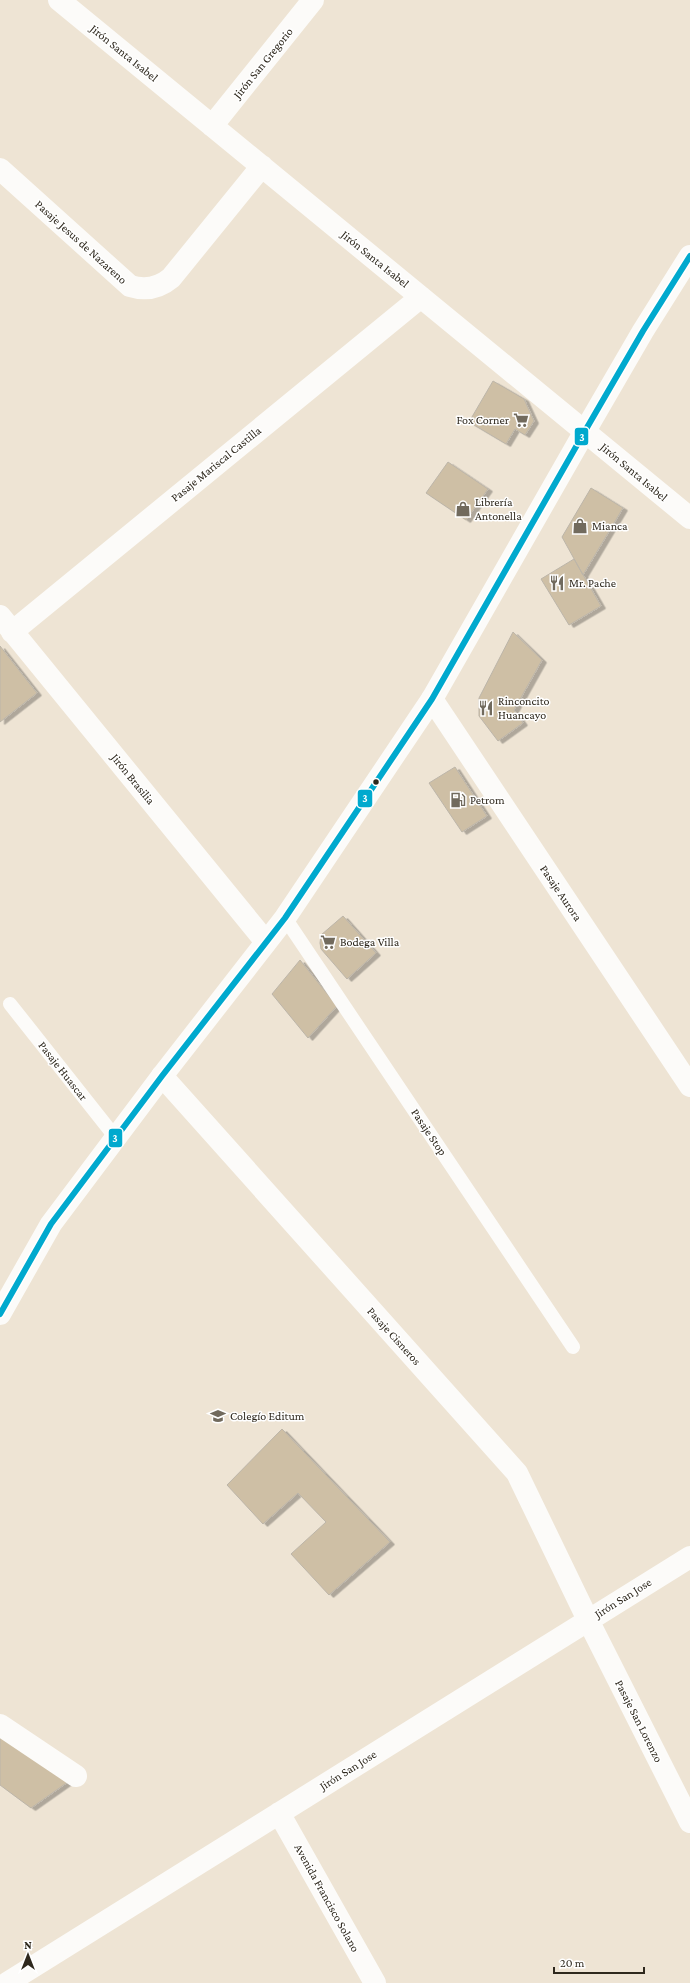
<svg xmlns="http://www.w3.org/2000/svg" width="690" height="1983" font-family="'Crimson Pro',serif">
	<style>
		.building { fill: #cebfa5; stroke: #bcb5a9; filter: url(#shadow) }
		.lines { fill: none; stroke-linecap: round; stroke-linejoin: round }
		.lane { stroke: #fcfbf9; stroke-width: 14 }
		.street { stroke: #fcfbf9; stroke-width: 22 }
		.secondary { stroke: #fcfbf9; stroke-width: 22 }
		.bus-1-casing { stroke: #fff; stroke-width: 9 }
		.bus-1 { stroke: #00a9ce; stroke-width: 6 }
		.bus-dot { fill: #2e281d; stroke: #fff; stroke-width: 1.5 }
		.labels { text-anchor: middle; stroke-width: 3; stroke-linejoin: round; paint-order: stroke }
		.street-label { font-size: 12px; fill: #2e281d; stroke: #fff }
		.poi-label { font-size: 12px; fill: #2e281d; stroke: #fff; text-anchor: start }
		.line-badge { stroke: #fff; stroke-width: 1.5 }
		.badge-label { font-size: 11px; text-anchor: middle; font-weight: bold; fill: #fff }
	</style>
	<defs>
		<filter id="shadow"><feDropShadow dx="4.5" dy="2.5" stdDeviation="0" flood-color="#0004"/></filter>
	</defs>
	<rect width="100%" height="100%" fill="#eee4d4"/>
	<path class="building" d="M493,381L524,399L534,421L525,435L515,429L506,444L469,422Z
		M448,462L488,489L466,520L426,493Z
		M591,488L623,508L583,575L562,537Z
		M574,559L601,606L569,625L541,579Z
		M513,632L542,660L514,710L523,723L498,741L479,716V698Z
		M0,646L37,693L0,722Z
		M455,767L487,816L462,832L429,783Z
		M343,916L376,953L347,979L321,949L320,943L321,935Z
		M300,960L337,1006L308,1038L272,994Z
		M282,1429L390,1542L329,1595L291,1554L326,1522L298,1493L263,1524L227,1485Z
		M0,1727L75,1777L31,1808L0,1785Z"/>
	<g class="lines">
		<path class="lane" d="M285,918L573,1347
			M10,1004L116,1138"/>
		<path class="street" d="M59,0L690,518
			M212,126L313,0
			M0,169L130,286C146,291 159,288 171,278L262,166
			M0,616L266,942
			M12,632L421,297
			M432,699L690,1086
			M162,1076L517,1473L588,1620L690,1822
			M0,1725L76,1776
			M279,1813L375,1983
			M7,1983L690,1557"/>
		<path class="secondary" d="M0,1314L51,1224L162,1076L285,918L432,699L585,431L643,331L690,256"/>
		<g class="bus-1-casing">
			<path id="bus-1" d="M0,1314L51,1224L162,1076L285,918L432,699L585,431L643,331L690,256"/>
		</g>
		<use href="#bus-1" class="bus-1"/>
	</g>
	<defs>
		<g id="supermarket-bare" transform="scale(1.2)"><path d="M-6-5.5h2.5l.6 2H6L4.5 2H-2.5L-4.4-4H-6ZM-1.5 3.2a1.3 1.3 0 1 0 .1 0ZM3 3.2a1.3 1.3 0 1 0 .1 0Z" fill="#716a5d" stroke="#fff" stroke-width="2.5" paint-order="stroke"/></g>
		<g id="shop-bare" transform="scale(1.2)"><path d="M-5-2.5h2.3a2.7 3.5 0 0 1 5.4 0H5L5.5 6h-11ZM-1.5-2.5h3a1.5 2.3 0 0 0-3 0Z" fill="#716a5d" stroke="#fff" stroke-width="2.5" paint-order="stroke"/></g>
		<g id="restaurant-bare" transform="scale(1.2)"><path d="M-5-6h1v4h1v-4h1v4h1v-4h1v5L-1.5 .5V6h-2V.5L-5-1ZM5-6V6H3V1.5H1.5Q1.5-4 5-6Z" fill="#716a5d" stroke="#fff" stroke-width="2.5" paint-order="stroke"/></g>
		<g id="fuel-bare" transform="scale(1.2)"><path d="M-5.5-6h7V0h2V4h1.3V-2.5L3-4.5l.8-.8L6-3V5H2.5V1h-1V6h-7ZM-4.2-4.7v3.2H.2V-4.7Z" fill="#716a5d" stroke="#fff" stroke-width="2.5" paint-order="stroke"/></g>
		<g id="school-bare" transform="scale(1.2)"><path d="M0-5L7-2L0 1L-7-2ZM-4 1L0 2.5L4 1V4Q0 6-4 4Z" fill="#716a5d" stroke="#fff" stroke-width="2.5" paint-order="stroke"/></g>
	</defs>
	<g fill-rule="evenodd">
		<use href="#supermarket-bare" x="521" y="420"/>
		<use href="#shop-bare" x="463" y="509"/>
		<use href="#shop-bare" x="580" y="526"/>
		<use href="#restaurant-bare" x="557" y="583"/>
		<use href="#restaurant-bare" x="486" y="708"/>
		<use href="#fuel-bare" x="458" y="800"/>
		<use href="#supermarket-bare" x="328" y="942"/>
		<use href="#school-bare" x="218" y="1416"/>
	</g>
	<circle class="bus-dot" cx="376" cy="782" r="3.5"/>
	<g class="labels">
		<g class="street-label">
			<text transform="translate(124 53) rotate(39)" y="4">Jirón Santa Isabel</text>
			<text transform="translate(263 63) rotate(-51)" y="4">Jirón San Gregorio</text>
			<text transform="translate(81 242) rotate(42)" y="4">Pasaje Jesus de Nazareno</text>
			<text transform="translate(375 259) rotate(39)" y="4">Jirón Santa Isabel</text>
			<text transform="translate(216 464) rotate(-39)" y="4">Pasaje Mariscal Castilla</text>
			<text transform="translate(634 472) rotate(40)" y="4">Jirón Santa Isabel</text>
			<text transform="translate(133 779) rotate(51)" y="4">Jirón Brasilia</text>
			<text transform="translate(561 893) rotate(56)" y="4">Pasaje Aurora</text>
			<text transform="translate(63 1071) rotate(52)" y="4">Pasaje Huascar</text>
			<text transform="translate(429 1132) rotate(56)" y="4">Pasaje Stop</text>
			<text transform="translate(394 1336) rotate(48)" y="4">Pasaje Cisneros</text>
			<text transform="translate(623 1598) rotate(-32)" y="4">Jirón San Jose</text>
			<text transform="translate(639 1721) rotate(63)" y="4">Pasaje San Lorenzo</text>
			<text transform="translate(348 1770) rotate(-32)" y="4">Jirón San Jose</text>
			<text transform="translate(327 1898) rotate(61)" y="4">Avenida Francisco Solano</text>
		</g>
		<g class="poi-label">
			<text x="509" y="424" text-anchor="end">Fox Corner</text>
			<text x="475" y="506">Librería<tspan x="475" dy="14">Antonella</tspan></text>
			<text x="592" y="530">Mianca</text>
			<text x="569" y="587">Mr. Pache</text>
			<text x="498" y="705">Rinconcito<tspan x="498" dy="14">Huancayo</tspan></text>
			<text x="470" y="804">Petrom</text>
			<text x="340" y="946">Bodega Villa</text>
			<text x="230" y="1420">Colegío Editum</text>
		</g>
	</g>
	<g class="line-badge">
		<rect x="574" y="427" width="15" height="19" rx="4" fill="#00a9ce"/>
		<rect x="357" y="789" width="16" height="19" rx="4" fill="#00a9ce"/>
		<rect x="108" y="1128" width="15" height="20" rx="4" fill="#00a9ce"/>
	</g>
	<g class="badge-label">
		<text x="582" y="441">3</text>
		<text x="365" y="802">3</text>
		<text x="115" y="1142">3</text>
	</g>
	<g transform="translate(28 1955)" stroke="#ffffff" stroke-width="3" paint-order="stroke">
	<path d="M0-3L7 15L0 10L-7 15Z" fill="#2e281d"/>
	<text y="-6" font-size="11" font-weight="bold" text-anchor="middle" fill="#2e281d">N</text>
	</g>
	<path d="M554 1967v6h90v-6" fill="none" stroke="#2e281d" stroke-width="2"/>
	<text x="560" y="1967" font-size="12" fill="#2e281d" stroke="#ffffff" stroke-width="3" paint-order="stroke">20 m</text>
</svg>
